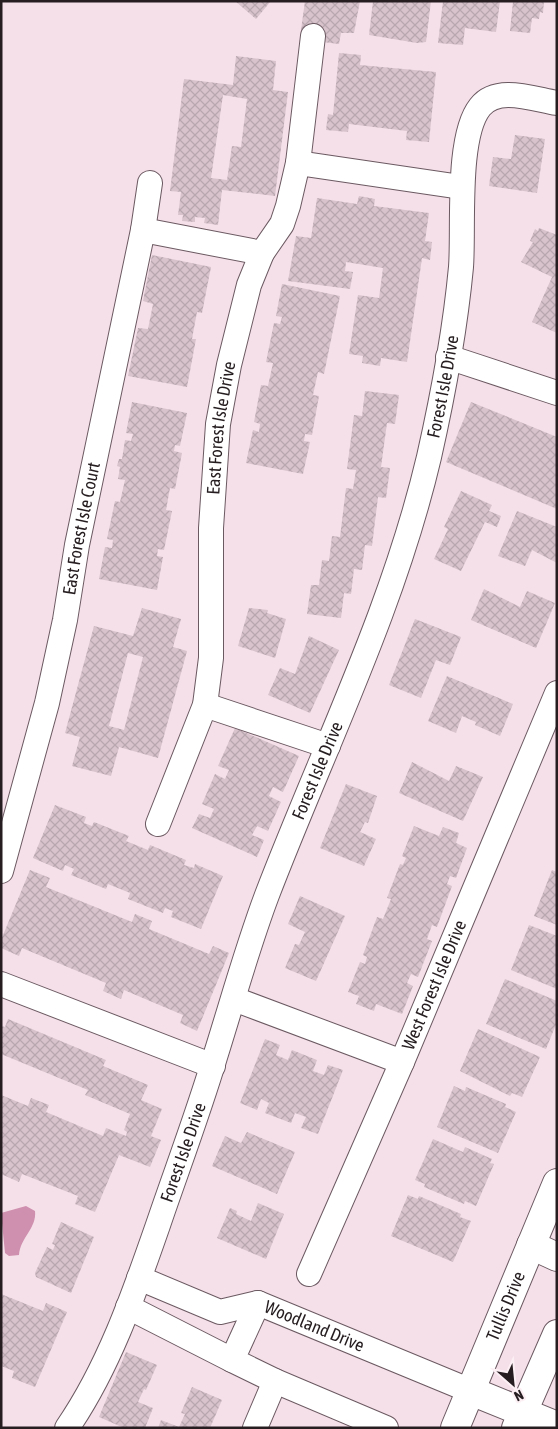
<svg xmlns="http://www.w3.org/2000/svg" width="558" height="1429" font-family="'Asap Condensed',sans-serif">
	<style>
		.water { fill: #cf8fae }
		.building { fill: url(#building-cross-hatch); fill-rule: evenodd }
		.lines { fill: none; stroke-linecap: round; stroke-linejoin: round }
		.street-casing { stroke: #6b5961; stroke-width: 26 }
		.secondary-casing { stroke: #6b5961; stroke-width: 30 }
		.street { stroke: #fff; stroke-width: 24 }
		.secondary { stroke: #fff; stroke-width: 28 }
		.labels { text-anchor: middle; stroke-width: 4.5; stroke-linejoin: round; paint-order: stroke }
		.street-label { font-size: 18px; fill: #251d20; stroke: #fdf0f5 }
	</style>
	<defs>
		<pattern id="building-cross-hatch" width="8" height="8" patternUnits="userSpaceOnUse" patternTransform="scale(1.25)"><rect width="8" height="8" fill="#d8c3cc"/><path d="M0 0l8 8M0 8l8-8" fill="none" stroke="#b9a7af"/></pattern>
	</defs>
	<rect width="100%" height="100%" fill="#f5e0e9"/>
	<path class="water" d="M26,1206L35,1211C37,1228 20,1238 19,1255L9,1256L5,1253L1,1213Z"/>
	<path class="building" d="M235,1H271L256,19Z
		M305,1H360L354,33H341L339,44L314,41L315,32L301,30Z
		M373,1H431L426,42L417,43L369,35Z
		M443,1H500L496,32L465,28L463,45L438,43Z
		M513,1H544L543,13L540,12L539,19L532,18L530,33L510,31Z
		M339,53L361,55L360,65L436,72L429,142L406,140L407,131L349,124L348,132L326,130L328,114L333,115Z
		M236,56L276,61L273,90L288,92L275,196L222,190L218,225L204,223L205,218L195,217V222L182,221L183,215H178L181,192L170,191L184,79L233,85ZM223,95L247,99L241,147L232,146L227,180L211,178Z
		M515,135L545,139L537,193L489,186L493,157L511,159Z
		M359,196L375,199L374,206L429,213L425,241L432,242L430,260L422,258L407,362L381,358L380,366L362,363L363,356L349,354L358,295L379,298L383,268L346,262L345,271L353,272L350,289L288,281L296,236L311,238L317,198L357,204Z
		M539,228L557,235V333L532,322L552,277L521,262L533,242L530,241L535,229L538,231Z
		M152,255L211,267L202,313L197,312L192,339H196L187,387L128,376L138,328L148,329L153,304L143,301Z
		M282,284L340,296L324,374L318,372L313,395L319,396L312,435L305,434L304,441L310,442L303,474L246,463L253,430L259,432L260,424L254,422L261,385L268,386L273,363L266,362L274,323L280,324L282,317L276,316Z
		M365,391L399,395L395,424L387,423L381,467L390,468L386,498L378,497L372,546L365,545L362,570L354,569L351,594L344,593L341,618L307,614L311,585H319L322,560L329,561L332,536L340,537L346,488L353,489L356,470L347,469L354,415L362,416Z
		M132,402L187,413L180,446L175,445L174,451L182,453L175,489L170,488L166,510L172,511L164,550L158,549L157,556L163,557L157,590L99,579L105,547L112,548L113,540L107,539L115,501L120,502L125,480L118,479L120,467L117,466L119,459H122L125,440L131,441L133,434L126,433Z
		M471,402L557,437V509L446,462Z
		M461,491L492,505L489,511L501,516L497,527L485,522L461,571L434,559L448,529L444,527Z
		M517,511L557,527V563L532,550L525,566L498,556Z
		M484,589L520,607L527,591L555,603L536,648L471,620Z
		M142,608L181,619L173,647L187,651L158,758L119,747L111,776L72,766L80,737L65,733L94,626L133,636ZM128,653L143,657L124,730L109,726Z
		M249,608L268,610L267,613L286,619L275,658L238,646Z
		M415,619L461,637L450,665L436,660L421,698L389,685Z
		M309,636L339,650L310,713L268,695L280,668L295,674Z
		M447,676L513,704L500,736L475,725L476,722L462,716L456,733L428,721Z
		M235,728L299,756L283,792L273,787L269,796L281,802L268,831L257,826L252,835L264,840L257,857L192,828L199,814L210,818L214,809L202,804L215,774L225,779L229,770L218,766Z
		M412,762L449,781L456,766L483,777L463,821L399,793Z
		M346,784L377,796L368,823L365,822L360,832L376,839L364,866L320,848Z
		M55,805L86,817L84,823L92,826L94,822L129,836L126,841L148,850L150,845L186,860L184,865L194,868L195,864L223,876L201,929L171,917L173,911L165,908L163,913L128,899L130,893L108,884L106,889L71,875L74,869L65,865L63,871L33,858Z
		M414,826L439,836L443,827L459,833L456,843L467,848L456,878L450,876L447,884L452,886L437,927L432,925L427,939L432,941L418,977L411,974L407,983L413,986L402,1014L376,1004L374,1011L356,1004L359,996L348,992L360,962L365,964L367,957L363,955L377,917L383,919L391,899L387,898L400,864L403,865L406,858L402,856Z
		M30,870L50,878L46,887L132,922L135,914L152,921L149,929L209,954L213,946L229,953L197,1031L180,1023L183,1015L124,990L121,999L103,991L106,983L22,948L19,956L1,948V940Z
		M552,870L557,872V925L534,916Z
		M300,896L345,916L316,981L285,968L295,944L299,945L305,932L288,924Z
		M529,925L557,936V989L511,970Z
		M505,979L557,1001V1022L546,1049L486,1024Z
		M8,1019L106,1060L103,1066L148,1085L141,1100L162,1109L151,1136L161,1140L150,1167L119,1155L95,1212L75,1204L78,1196L22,1174L19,1182L1,1174V1095L28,1106L31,1098L49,1105L46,1112L103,1136L106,1128L126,1136L127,1132L124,1130L130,1114L85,1095L88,1090L1,1054V1026L5,1027Z
		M478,1029L540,1057L522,1097L512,1093L510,1096L460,1071Z
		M265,1039L280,1045L276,1055L288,1060L292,1050L317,1060L313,1071L324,1075L328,1065L343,1070L318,1134L301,1128L306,1117L295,1113L291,1123L265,1113L269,1103L261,1099L257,1110L240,1103Z
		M454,1086L465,1091L466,1087L506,1104L505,1107L516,1112L498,1153L437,1127Z
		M247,1132L295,1152L277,1194L212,1166L225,1136L241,1143Z
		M433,1139L463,1152L465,1147L492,1159L490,1163L494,1164L476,1206L465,1201L464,1204L424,1187L425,1184L415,1180Z
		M408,1195L418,1199L419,1196L461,1214L460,1217L471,1221L453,1262L391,1236Z
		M258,1203L284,1214L266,1259L217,1238L230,1208L237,1211L236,1214L251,1221Z
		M61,1222L94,1237L71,1293L36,1277L35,1273L47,1247L53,1250L55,1245L52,1244Z
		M1,1294L43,1311L46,1303L67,1312L35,1387L12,1378L14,1371L1,1366Z
		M126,1352L157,1365L146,1390L144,1389L138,1402L153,1408L145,1428H124L99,1417Z
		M192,1387L222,1400L210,1428H158L161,1420L179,1427L185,1414L181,1413Z"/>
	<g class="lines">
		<g class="street-casing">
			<g id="street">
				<path d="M298,163L461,187"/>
				<path d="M143,230L262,253"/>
				<path d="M448,357L557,393"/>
				<path d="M205,705L328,746"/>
				<path id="s1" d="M158,824L205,705L211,658V528L218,424L229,365L249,285L262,253L282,224L288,206L298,163L313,36"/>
				<path id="s2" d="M1,871L47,703L65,620L77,545L143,230L150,183"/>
				<path d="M1,984L213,1066"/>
				<path d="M234,999L402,1062"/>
				<path id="s3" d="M309,1274L402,1062L557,693"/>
				<path d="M139,1278L220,1312L258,1303"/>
				<path d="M128,1307L232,1360"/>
				<path id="s4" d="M67,1428C109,1367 134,1294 158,1225C177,1169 198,1114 215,1057C232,1003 247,948 267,895C323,749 393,610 429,457C443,395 455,331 461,267C464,228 456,137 480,107C497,85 533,99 557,103"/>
				<path d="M255,1428L275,1381"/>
				<path id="s5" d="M386,1428L275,1381L232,1360L258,1303L471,1391"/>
			</g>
		</g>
		<g class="secondary-casing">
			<g id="secondary">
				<path d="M531,1245L557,1257"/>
				<path d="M471,1391L557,1426"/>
				<path id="s6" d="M455,1428L557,1183"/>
				<path d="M516,1428L557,1334"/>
			</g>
		</g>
		<use href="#street" class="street"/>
		<use href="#secondary" class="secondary"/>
	</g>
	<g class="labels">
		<g class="street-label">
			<text dy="6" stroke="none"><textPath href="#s4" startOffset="1110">Forest Isle Drive</textPath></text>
			<text dy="6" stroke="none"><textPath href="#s1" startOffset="406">East Forest Isle Drive</textPath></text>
			<text dy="6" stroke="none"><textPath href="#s2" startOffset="352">East Forest Isle Court</textPath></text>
			<text dy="6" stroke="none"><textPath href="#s4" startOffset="705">Forest Isle Drive</textPath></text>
			<text dy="6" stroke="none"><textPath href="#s3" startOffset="315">West Forest Isle Drive</textPath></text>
			<text dy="6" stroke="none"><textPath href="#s4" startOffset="300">Forest Isle Drive</textPath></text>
			<text dy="6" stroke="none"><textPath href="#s6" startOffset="132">Tullis Drive</textPath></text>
			<text dy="6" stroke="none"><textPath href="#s5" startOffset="292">Woodland Drive</textPath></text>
		</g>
	</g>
	<rect width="558" height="1429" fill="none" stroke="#251d20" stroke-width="5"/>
	<g transform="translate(513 1384) rotate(153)" stroke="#fdf0f5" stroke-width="4" paint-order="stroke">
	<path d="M0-4L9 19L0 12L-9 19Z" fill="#251d20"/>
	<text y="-8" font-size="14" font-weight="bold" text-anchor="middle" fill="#251d20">N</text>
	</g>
</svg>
